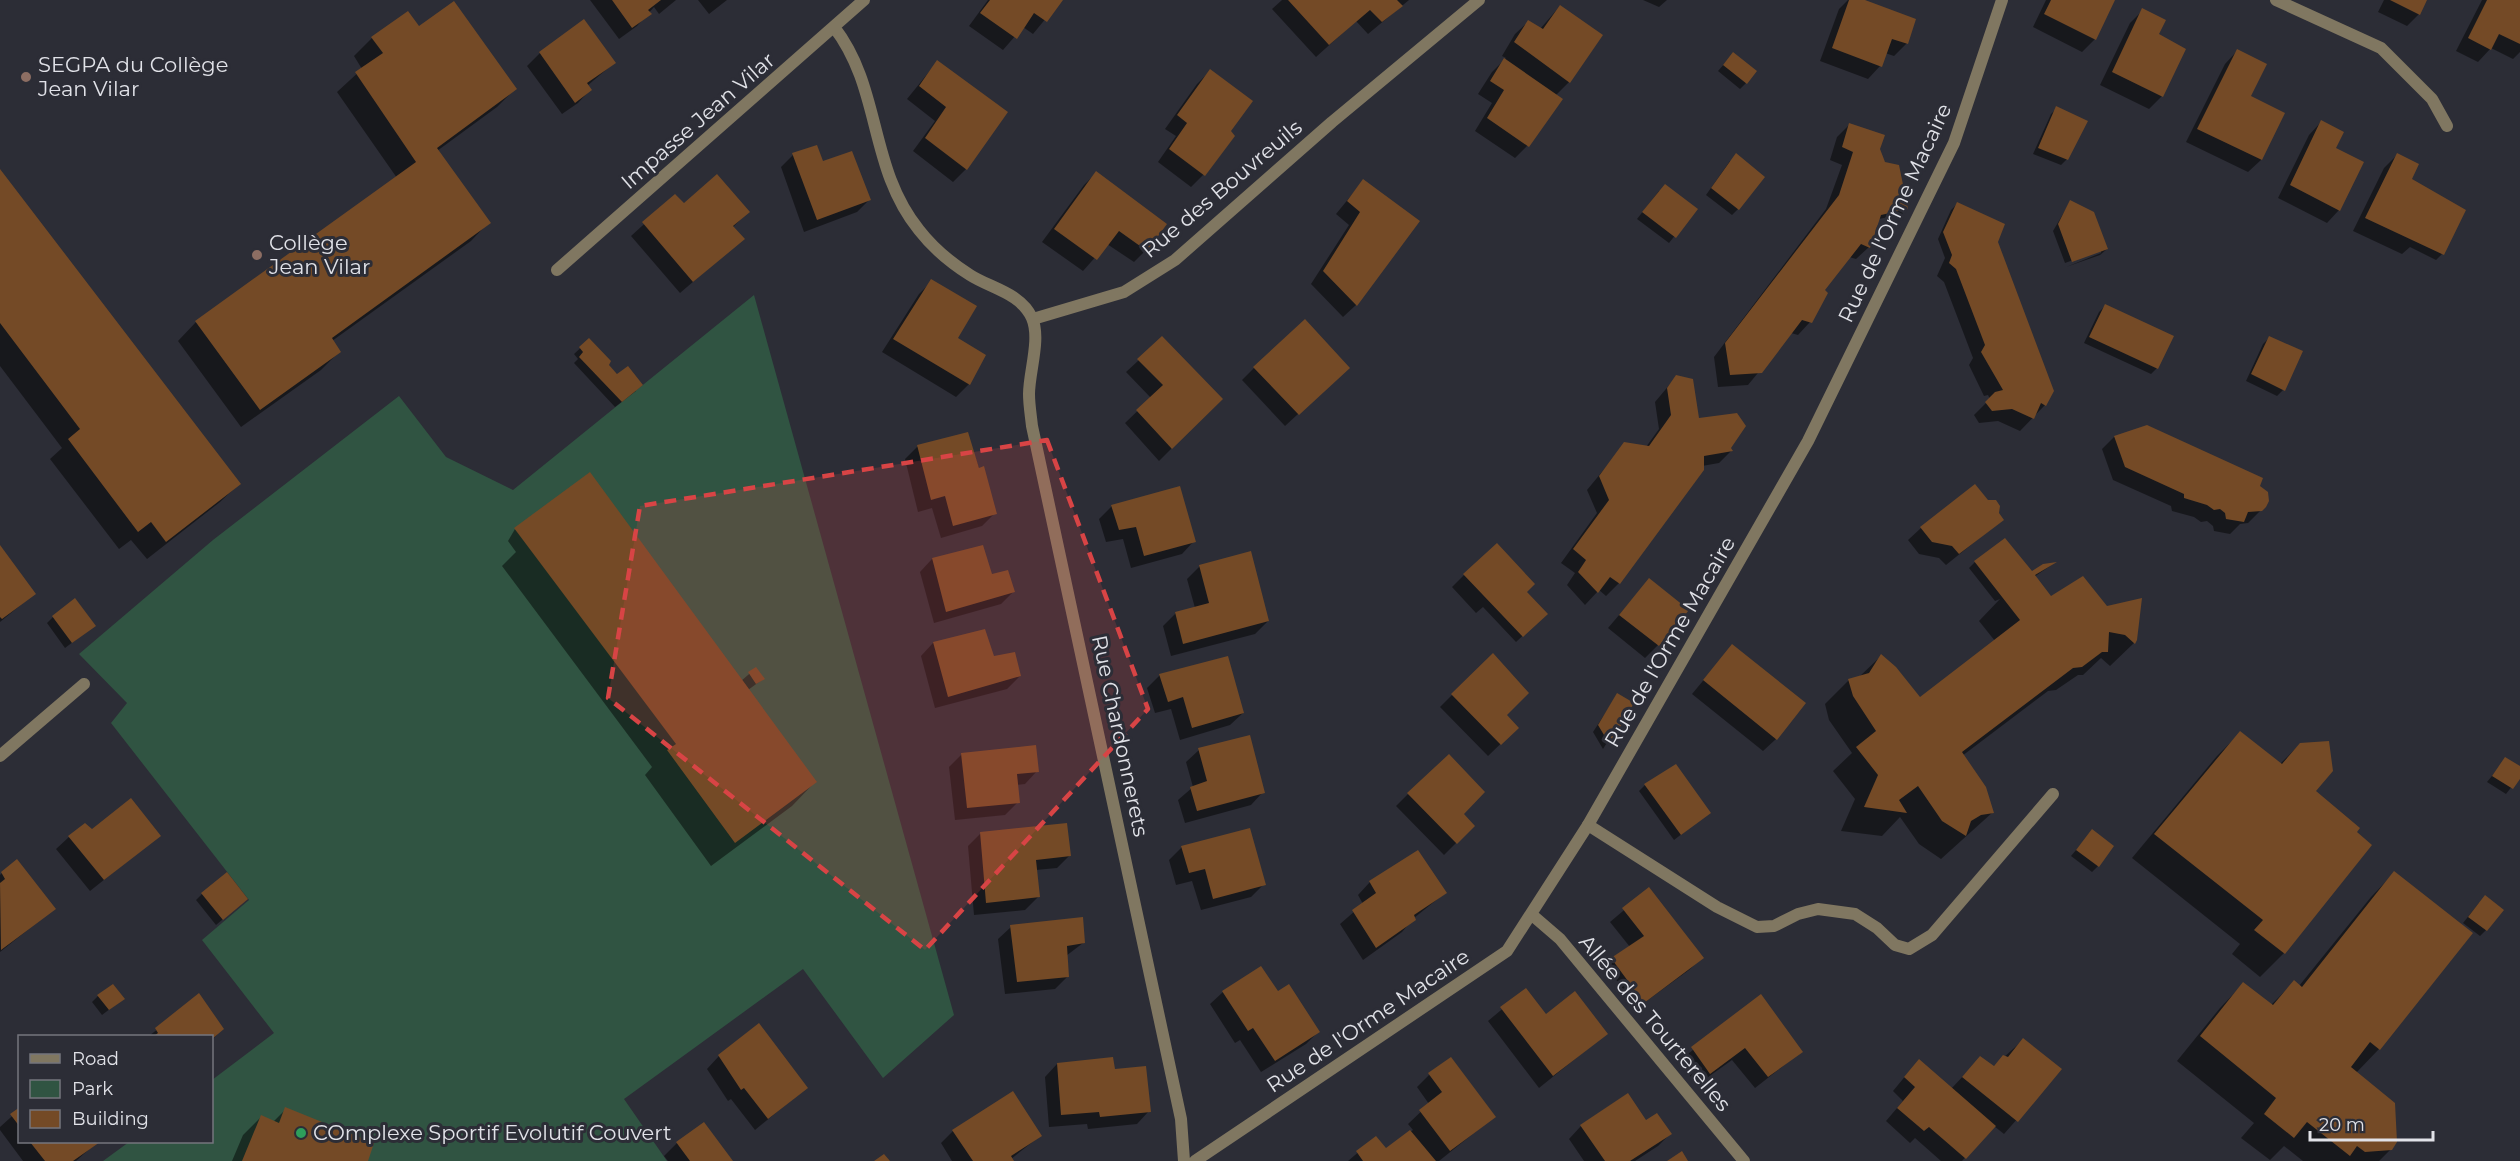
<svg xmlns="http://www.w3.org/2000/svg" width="2520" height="1161" font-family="Montserrat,sans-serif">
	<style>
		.green { fill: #305442 }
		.shadow { fill: #0007 }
		.building { fill: #744a26 }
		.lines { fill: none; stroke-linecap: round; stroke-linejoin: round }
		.lane { stroke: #807761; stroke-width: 12 }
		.street { stroke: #807761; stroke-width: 12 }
		.marked { fill: #d84445; fill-opacity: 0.2; stroke: #d84445; stroke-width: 4.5; stroke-dasharray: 12 8; stroke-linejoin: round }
		.education-dot { fill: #8d6e63; stroke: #2c2d36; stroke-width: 2 }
		.leisure-dot { fill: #2e9e5b; stroke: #2c2d36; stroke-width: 2 }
		.labels { text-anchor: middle; stroke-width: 6; stroke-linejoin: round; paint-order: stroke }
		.poi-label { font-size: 21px; fill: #e1e2e8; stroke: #2c2d36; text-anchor: start }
		.street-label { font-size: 21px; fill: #e1e2e8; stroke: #2c2d36 }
	</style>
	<rect width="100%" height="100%" fill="#2c2d36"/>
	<path class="green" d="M754,295L954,1015L883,1078L803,969L624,1099L667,1161H103L129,1142H212V1080L274,1033L202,940L249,900L111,723L127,703L79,654L213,540L399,396L446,457L513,490Z"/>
	<path class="shadow" d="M590,0H676L659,14L654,7L637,26L619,39Z
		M698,0H727L709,14Z
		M988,0H1061L1033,34L1023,27L1003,50L969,26Z
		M1282,0H1409L1368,34L1356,21L1316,57L1272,9Z
		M1643,0H1667L1659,7Z
		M1848,0H1861L1907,43L1894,56L1885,53L1880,66L1868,79L1820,61L1839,9Z
		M2046,0H2113L2095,39L2082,52L2033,27Z
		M2384,0H2426L2419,14L2407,26L2378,12Z
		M2482,0H2520V52L2513,59L2491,48L2478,62L2456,51Z
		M1560,6L1601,36L1569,82L1556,95L1527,146L1515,158L1475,131L1492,103L1478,94L1492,72L1506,58L1502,56L1515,34L1528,22L1540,29Z
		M2143,10L2157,35L2162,96L2149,109L2100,85L2130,23Z
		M418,28L515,89L497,107L437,151L489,222L471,241L332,341L339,352L321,370L241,427L178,341L196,322L397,178L337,92L362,69L354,56L372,38Z
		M2237,51L2249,96L2283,114L2261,160L2248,172L2186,142L2225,64Z
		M540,53L614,63L587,86L590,90L578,103L562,114L527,66Z
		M1733,54L1746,83L1740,89L1718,71Z
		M937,62L1006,112L966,169L953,182L913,151L935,121L907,99Z
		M1210,71L1229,131L1203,175L1191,187L1158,162L1176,136L1165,129L1197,84Z
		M2057,108L2067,159L2061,165L2033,154L2051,114Z
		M2321,122L2335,148L2339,210L2327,223L2278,198L2309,135Z
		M1849,125L1878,149L1907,209L1901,215L1878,219L1869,247L1856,259L1849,257L1823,290L1810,322L1798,335L1791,333L1748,385L1718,387L1714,357L1826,209L1842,165L1830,160L1837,137Z
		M793,155L823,163L870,199L857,212L804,232L781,167Z
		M2397,155L2442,254L2436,260L2410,247L2402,254L2353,231L2384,168Z
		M1730,161L1738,209L1732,215L1706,195Z
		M0,171L239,484L220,502L147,559L131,540L119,549L50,459L62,448L0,366Z
		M1096,173L1146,250L1134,262L1107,244L1083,271L1042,242L1084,185Z
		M1363,181L1418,222L1356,305L1343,317L1311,284L1349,225L1336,214Z
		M1659,191L1696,209L1669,243L1637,219Z
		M675,196L684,205L748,212L733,227L743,239L680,293L631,236Z
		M2070,202L2107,249L2100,255L2066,267L2101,253V250L2065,263L2053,231Z
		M1957,204L1996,242L2045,405L2020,431L1998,421L1979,423L1974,415L1990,399L1988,395L1984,396L1969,365L1973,358L1944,282L1937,276L1945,258L1938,239L1951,210Z
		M932,281L956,339L969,384L956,397L882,352L919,294Z
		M2105,306L2157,368L2151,374L2084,343L2099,312Z
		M2269,338L2283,390L2277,396L2246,381L2263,344Z
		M589,340L607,365L636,391L615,407L574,363L578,359L574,354Z
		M1139,360L1221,399L1159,461L1125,423L1151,398L1126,372Z
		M1254,368L1335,380L1285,426L1242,380Z
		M1676,377L1698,420L1731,451L1719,463L1702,466L1619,583L1606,596L1599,590L1585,605L1567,585L1575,573L1561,563L1597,513L1587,490L1625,444L1646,447L1659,429L1655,402Z
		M967,434L995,513L982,526L941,538L932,508L918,512L905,459L917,447Z
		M2114,437L2258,486L2265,506L2248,523L2240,524L2230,534L2214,531L2213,526L2207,521L2201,522L2194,517L2172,511L2171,506L2113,480L2102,449Z
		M1112,506L1194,541L1182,554L1131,568L1123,539L1106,542L1099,519Z
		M1997,514L2002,520L1946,565L1939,558L1919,554L1908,540L1921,528Z
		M515,529L741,681L755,669L763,679L748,690L815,782L792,806L711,866L645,775L652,767L502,566L516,552L508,541Z
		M0,549L34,594L0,622Z
		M932,559L990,576L1013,592L1001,604L934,623L920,572Z
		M1975,562L2031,573L2053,564L2034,577L2051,598L2106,608L2136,634L2134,643L2110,666L2101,658L2083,675H2078L2056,690L2048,691L1962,756L1993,812L1941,859L1919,844L1900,817L1882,836L1841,831L1855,799L1833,771L1852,753L1829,720L1825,704L1849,680L1859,677L1881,656L1920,699L1995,641L1979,621L2000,599L1995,601L1969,568Z
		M1200,566L1268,621L1255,634L1171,656L1163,626L1176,613L1195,608L1187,579Z
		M1464,575L1525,592L1546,614L1516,642L1483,607L1476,613L1452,587Z
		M1649,580L1658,645L1645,658L1608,628Z
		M53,617L94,626L65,648L47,623Z
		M984,631L992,658L1020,676L1007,689L935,708L921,656L933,643Z
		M1732,646L1776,739L1763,751L1692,694Z
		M1492,655L1504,715L1517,728L1488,756L1440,707Z
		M1160,675L1243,713L1230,725L1180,740L1171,709L1155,713L1147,688Z
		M1617,695L1632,703L1603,749L1593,732Z
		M2240,733L2280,764L2300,744L2314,792L2370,845L2284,953L2260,977L2232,954L2240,944L2132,858L2217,756Z
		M1199,750L1263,792L1251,805L1185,823L1178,800L1193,787L1186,762Z
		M962,754L1037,771L1025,784L1016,785L1018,802L1005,815L955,820L949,767Z
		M2506,759L2520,768V776L2506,794L2487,782Z
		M1645,785L1709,813L1674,840L1639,791Z
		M1408,794L1462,814L1473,826L1444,855L1396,806Z
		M92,831L159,836L90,891L56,849L69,837Z
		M2092,831L2098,866L2092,872L2071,856Z
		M980,834L1070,855L1057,868L1036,870L1038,897L1025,910L974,915L968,846Z
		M1182,847L1264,884L1251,897L1201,910L1192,881L1176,885L1169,860Z
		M2,873L54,909L0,952V875Z
		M2394,873L2471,934L2379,1049L2356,1073L2391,1149L2379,1161H2303L2284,1146L2270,1160L2241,1138L2254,1123L2177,1061L2220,1008L2243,984L2271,1005L2294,982L2299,986L2371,897Z
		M1370,882L1445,893L1414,918L1402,932L1363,960L1340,924L1363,904L1358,895Z
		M1649,889L1702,958L1689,970L1637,1008L1606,966L1630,947L1610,922Z
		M202,894L240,905L216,925L196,900Z
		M2479,903L2486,930L2480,936L2463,923Z
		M1011,927L1083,943L1066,956L1068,976L1055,989L1005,994L998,939Z
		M1525,990L1546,1016L1606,1034L1539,1088L1488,1021Z
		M1223,992L1278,993L1318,1032L1306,1044L1261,1072L1240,1040L1235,1043L1210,1004Z
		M98,996L123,999L102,1015L92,1002Z
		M199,996L222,1029L212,1040V1036H149Z
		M1761,996L1801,1052L1755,1088L1732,1060L1697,1085L1679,1061Z
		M2023,1040L2060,1070L2004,1134L1994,1126L1962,1161H1941L1915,1138L1910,1143L1886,1121L1903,1101L1893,1091L1907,1074L1951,1089L1980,1058L1993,1067Z
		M719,1056L806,1088L755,1130L731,1099L728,1101L707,1069Z
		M1057,1064L1114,1071L1149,1111L1137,1124L1088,1129L1087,1124L1049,1127L1045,1077Z
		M1429,1075L1494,1117L1439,1161H1348L1375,1138L1386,1150L1413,1130L1408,1124L1429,1104L1417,1087Z
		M20,1109V1142L96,1143L76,1161H23L0,1130V1127Z
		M286,1109L366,1161H232L243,1135L261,1117L273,1122Z
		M1645,1122L1670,1134L1658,1146L1635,1161H1584L1569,1139L1581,1126Z
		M953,1131L1040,1136L1011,1159L1012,1161H952L941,1143Z
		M677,1143L731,1161H668L664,1156Z"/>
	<path class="building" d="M612,0H661L648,10L652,14L632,28Z
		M990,0H1063L1047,22L1034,13L1017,39L980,13Z
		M1288,0H1397L1403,6L1382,22L1370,10L1329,45Z
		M1849,0H1865L1916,19L1908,44L1892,39L1882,67L1832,48Z
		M2051,0H2115L2096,40L2044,14Z
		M2390,0H2427L2420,15Z
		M2487,0H2520V44L2499,34L2491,50L2468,38Z
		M454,1L517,89L437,148L491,223L332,338L341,352L260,410L195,321L416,162L355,72L383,53L371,37L408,11L419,26Z
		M1560,5L1603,35L1570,83L1514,42L1528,20L1543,29Z
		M2142,8L2166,20L2159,34L2186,49L2163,97L2112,72Z
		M584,19L616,63L587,83L592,90L575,103L539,52Z
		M2237,49L2267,64L2251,96L2285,113L2262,160L2197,129Z
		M1733,52L1757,71L1747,84L1723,65Z
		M1504,58L1563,99L1529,147L1487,118L1504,90L1490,81Z
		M937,60L1008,112L967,170L925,138L946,107L919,86Z
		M1210,69L1253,101L1231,131L1235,136L1205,176L1169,149L1187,123L1177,115Z
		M2056,106L2088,121L2068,160L2038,148Z
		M2321,120L2344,132L2336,148L2364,162L2340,211L2290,185Z
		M1849,123L1885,135L1880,149L1885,162L1899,165L1908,209L1881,215L1870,248L1861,244L1825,290L1828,293L1812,323L1802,320L1762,373L1730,375L1725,343L1839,195L1853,152L1842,147Z
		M817,145L823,161L852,151L871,200L817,220L792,153Z
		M1736,153L1765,177L1739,210L1711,188Z
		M2397,153L2419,164L2412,179L2466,210L2444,255L2365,218Z
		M0,169L241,484L166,542L151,522L138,532L68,439L80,429L0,323Z
		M1096,171L1167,224L1147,251L1119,231L1097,260L1054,229Z
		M717,174L750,212L733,226L745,239L693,282L642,222L675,194L684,203Z
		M1363,179L1420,221L1357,306L1323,271L1360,212L1347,201Z
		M1665,184L1698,209L1676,238L1642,212Z
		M2070,200L2094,212L2108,249L2072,262L2058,224Z
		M1957,202L2005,224L1998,242L2054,391L2046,406L2041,403L2034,419L2012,409L1992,411L1985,402L1995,392L2003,390L1981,352L1985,345L1956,269L1949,263L1952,255L1943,232Z
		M931,279L977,306L958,338L986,355L970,385L893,339Z
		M2105,304L2174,336L2158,369L2089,337Z
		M1305,319L1350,368L1299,415L1253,367Z
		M1162,336L1223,399L1172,449L1136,410L1163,385L1137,359Z
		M2269,336L2303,351L2285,391L2251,374Z
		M589,338L611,361L609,365L617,374L628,366L643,385L622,402L579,357L583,352L579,347Z
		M1676,375L1693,379L1699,418L1737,413L1746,426L1731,448L1733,451L1704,456V470L1620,584L1610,577L1598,593L1578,572L1586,560L1573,549L1609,500L1599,476L1624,442L1649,446L1671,415L1667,388Z
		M2147,425L2263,478L2260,486L2268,492L2269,501L2266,507L2262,511L2248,512L2244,522L2226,519L2225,513L2220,509L2214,510L2207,505L2184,498V494L2125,467L2114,436Z
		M968,432L979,468L984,466L997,514L953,526L945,496L931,500L917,445Z
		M590,472L817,782L735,843L667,750L676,744L514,528Z
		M1975,484L1988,500H1996L2000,506L1999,513L2004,520L1959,554L1952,546L1932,542L1920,527Z
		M1180,486L1196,542L1144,556L1136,527L1119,530L1111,505Z
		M2005,538L2032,571L2043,564L2057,562L2035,575L2051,596L2083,576L2107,606L2142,598L2137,640L2135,644L2125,635L2109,632L2108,652H2102L2082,667L2073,668L1962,752L1986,787L1994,813L1981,815L1971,821L1966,836L1942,821L1918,786L1899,800L1907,813L1864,807L1878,775L1856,747L1876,731L1853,696L1848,679L1869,673L1881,654L1896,667L1920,697L2020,620L1974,561Z
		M1497,543L1535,584L1527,592L1548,614L1523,637L1463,574Z
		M0,545L36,594L2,619L0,617Z
		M983,545L992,574L1008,570L1015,592L946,612L932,558Z
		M1251,551L1269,621L1183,644L1175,612L1209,603L1199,565Z
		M1649,578L1689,610L1659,646L1619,615Z
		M75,598L96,626L72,643L52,616Z
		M985,629L994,656L1015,652L1021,676L948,697L933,642Z
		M1732,644L1806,703L1777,740L1703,680Z
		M1493,653L1529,693L1507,715L1519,728L1501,745L1451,694Z
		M1228,656L1244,713L1192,728L1183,697L1168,702L1159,674Z
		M756,667L765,679L756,684L748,672Z
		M1617,693L1634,703L1610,745L1598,725Z
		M2240,731L2282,764L2300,743L2329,741L2333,771L2316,791L2360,828L2357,832L2372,845L2285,954L2254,930L2263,920L2154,834Z
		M1250,735L1265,793L1197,811L1190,787L1207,781L1198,748Z
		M1036,745L1039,772L1017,774L1020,803L967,808L961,753Z
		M1449,754L1485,792L1464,814L1475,826L1457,844L1407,793Z
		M2505,757L2520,766V779L2513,789L2492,776Z
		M1676,764L1711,813L1681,835L1644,784Z
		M131,798L161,836L104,880L68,836L85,823L92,829Z
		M1067,823L1071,856L1036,860L1040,897L986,903L980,832Z
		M1250,828L1266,885L1213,899L1205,869L1189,873L1181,846Z
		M2092,829L2114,846L2099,867L2076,850Z
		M1418,850L1447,893L1414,915L1416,920L1376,948L1352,910L1376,893L1369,881Z
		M17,859L56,909L1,950L0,883L5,879L1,872Z
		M2394,871L2473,933L2380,1050L2370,1042L2351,1067L2395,1103L2397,1142L2392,1150L2365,1152L2357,1146L2350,1156L2307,1122L2294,1138L2264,1114L2276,1098L2200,1036L2243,982L2273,1005L2294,980L2302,987Z
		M227,872L248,899L223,920L201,893Z
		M1649,887L1704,958L1644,1003L1611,958L1644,936L1622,908Z
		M2485,895L2504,910L2487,931L2468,917Z
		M1083,917L1085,943L1067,946L1069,977L1017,982L1010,925Z
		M1261,966L1278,991L1289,984L1320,1032L1275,1061L1253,1028L1248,1031L1222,991Z
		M113,984L125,999L109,1010L97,995Z
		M1526,988L1546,1014L1575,991L1608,1034L1553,1076L1500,1007Z
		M199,993L224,1029L212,1039V1036H154L158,1033L155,1028Z
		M1761,994L1803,1052L1768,1077L1745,1048L1710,1074L1691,1047Z
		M759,1023L808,1088L768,1119L744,1088L741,1090L718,1055Z
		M2023,1038L2062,1069L2018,1122L1962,1077L1980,1056L1994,1066L2003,1055L2008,1057Z
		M1113,1057L1115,1069L1146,1066L1151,1112L1100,1117L1099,1112L1061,1115L1057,1063Z
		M1451,1057L1496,1117L1450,1151L1419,1110L1442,1092L1428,1073Z
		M1919,1059L1996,1126L1966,1159L1929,1127L1924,1131L1897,1108L1915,1087L1904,1077Z
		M1013,1091L1042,1136L1011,1156L1014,1161H973L952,1130Z
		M1628,1093L1646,1120L1657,1113L1672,1134L1630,1161H1605L1580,1125Z
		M20,1107V1127L10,1114Z
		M285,1107L374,1143L368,1161H242L261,1115L279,1123Z
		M704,1122L733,1161H690L676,1142Z
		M1410,1130L1436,1161H1363L1356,1151L1376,1136L1386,1148Z
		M30,1142H100L73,1161H45Z
		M1682,1151L1688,1161H1667Z
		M884,1154L890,1161H874Z"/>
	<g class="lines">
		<path class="lane" d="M1588,825L1717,907L1757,927L1774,926L1798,914L1818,909L1855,914L1877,928L1895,945L1909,949L1932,935L2053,794"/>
		<path class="street" d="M2276,0L2381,48L2432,99L2447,126
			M834,27C882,89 868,167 919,230C933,248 951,263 970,275C990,288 1021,293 1032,318C1041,339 1029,372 1029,394C1029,405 1031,416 1032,426L1181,1119L1184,1161
			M557,270L864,0
			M1033,319L1124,292L1175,260L1332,122L1479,0
			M0,756L84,684
			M1531,914L1560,939L1744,1161
			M1195,1161L1507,951L1588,825L1808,441L1954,143L2002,0"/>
	</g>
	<path class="marked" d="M1047,440L1148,709L925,950L608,698L640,506Z"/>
	<g class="education-dot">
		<circle cx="26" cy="77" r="6"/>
		<circle cx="257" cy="255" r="6"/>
	</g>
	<circle class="leisure-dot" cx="301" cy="1133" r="6"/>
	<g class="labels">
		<g class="poi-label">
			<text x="38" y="72">SEGPA du Collège<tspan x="38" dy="24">Jean Vilar</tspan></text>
			<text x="269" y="250">Collège<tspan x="269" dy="24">Jean Vilar</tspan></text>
			<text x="313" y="1140">COmplexe Sportif Evolutif Couvert</text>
		</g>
		<g class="street-label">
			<text transform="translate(698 121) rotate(-41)" y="7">Impasse Jean Vilar</text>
			<text transform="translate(1222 189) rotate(-40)" y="7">Rue des Bouvreuils</text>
			<text transform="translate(1895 213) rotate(-65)" y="7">Rue de l'Orme Macaire</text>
			<text transform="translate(1670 642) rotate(-60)" y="7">Rue de l'Orme Macaire</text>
			<text transform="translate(1120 736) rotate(78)" y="7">Rue Chardonnerets</text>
			<text transform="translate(1368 1021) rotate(-34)" y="7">Rue de l'Orme Macaire</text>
			<text transform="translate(1655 1023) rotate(50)" y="7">Allée des Tourterelles</text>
		</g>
	</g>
	<rect x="18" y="1035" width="195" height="108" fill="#2c2d36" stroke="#74757d" stroke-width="1.5"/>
	<rect x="30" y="1054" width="30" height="9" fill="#807761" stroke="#74757d" stroke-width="1.5"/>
	<text x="72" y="1065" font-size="18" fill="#e1e2e8">Road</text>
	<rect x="30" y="1080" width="30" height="18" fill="#305442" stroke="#74757d" stroke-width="1.5"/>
	<text x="72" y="1095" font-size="18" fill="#e1e2e8">Park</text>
	<rect x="30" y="1110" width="30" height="18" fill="#744a26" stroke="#74757d" stroke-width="1.5"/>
	<text x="72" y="1125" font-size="18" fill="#e1e2e8">Building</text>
	<path d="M2310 1131v9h123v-9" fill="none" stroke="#e1e2e8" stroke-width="3"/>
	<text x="2319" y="1131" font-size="18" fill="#e1e2e8" stroke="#2c2d36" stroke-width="4.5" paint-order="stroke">20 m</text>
</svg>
